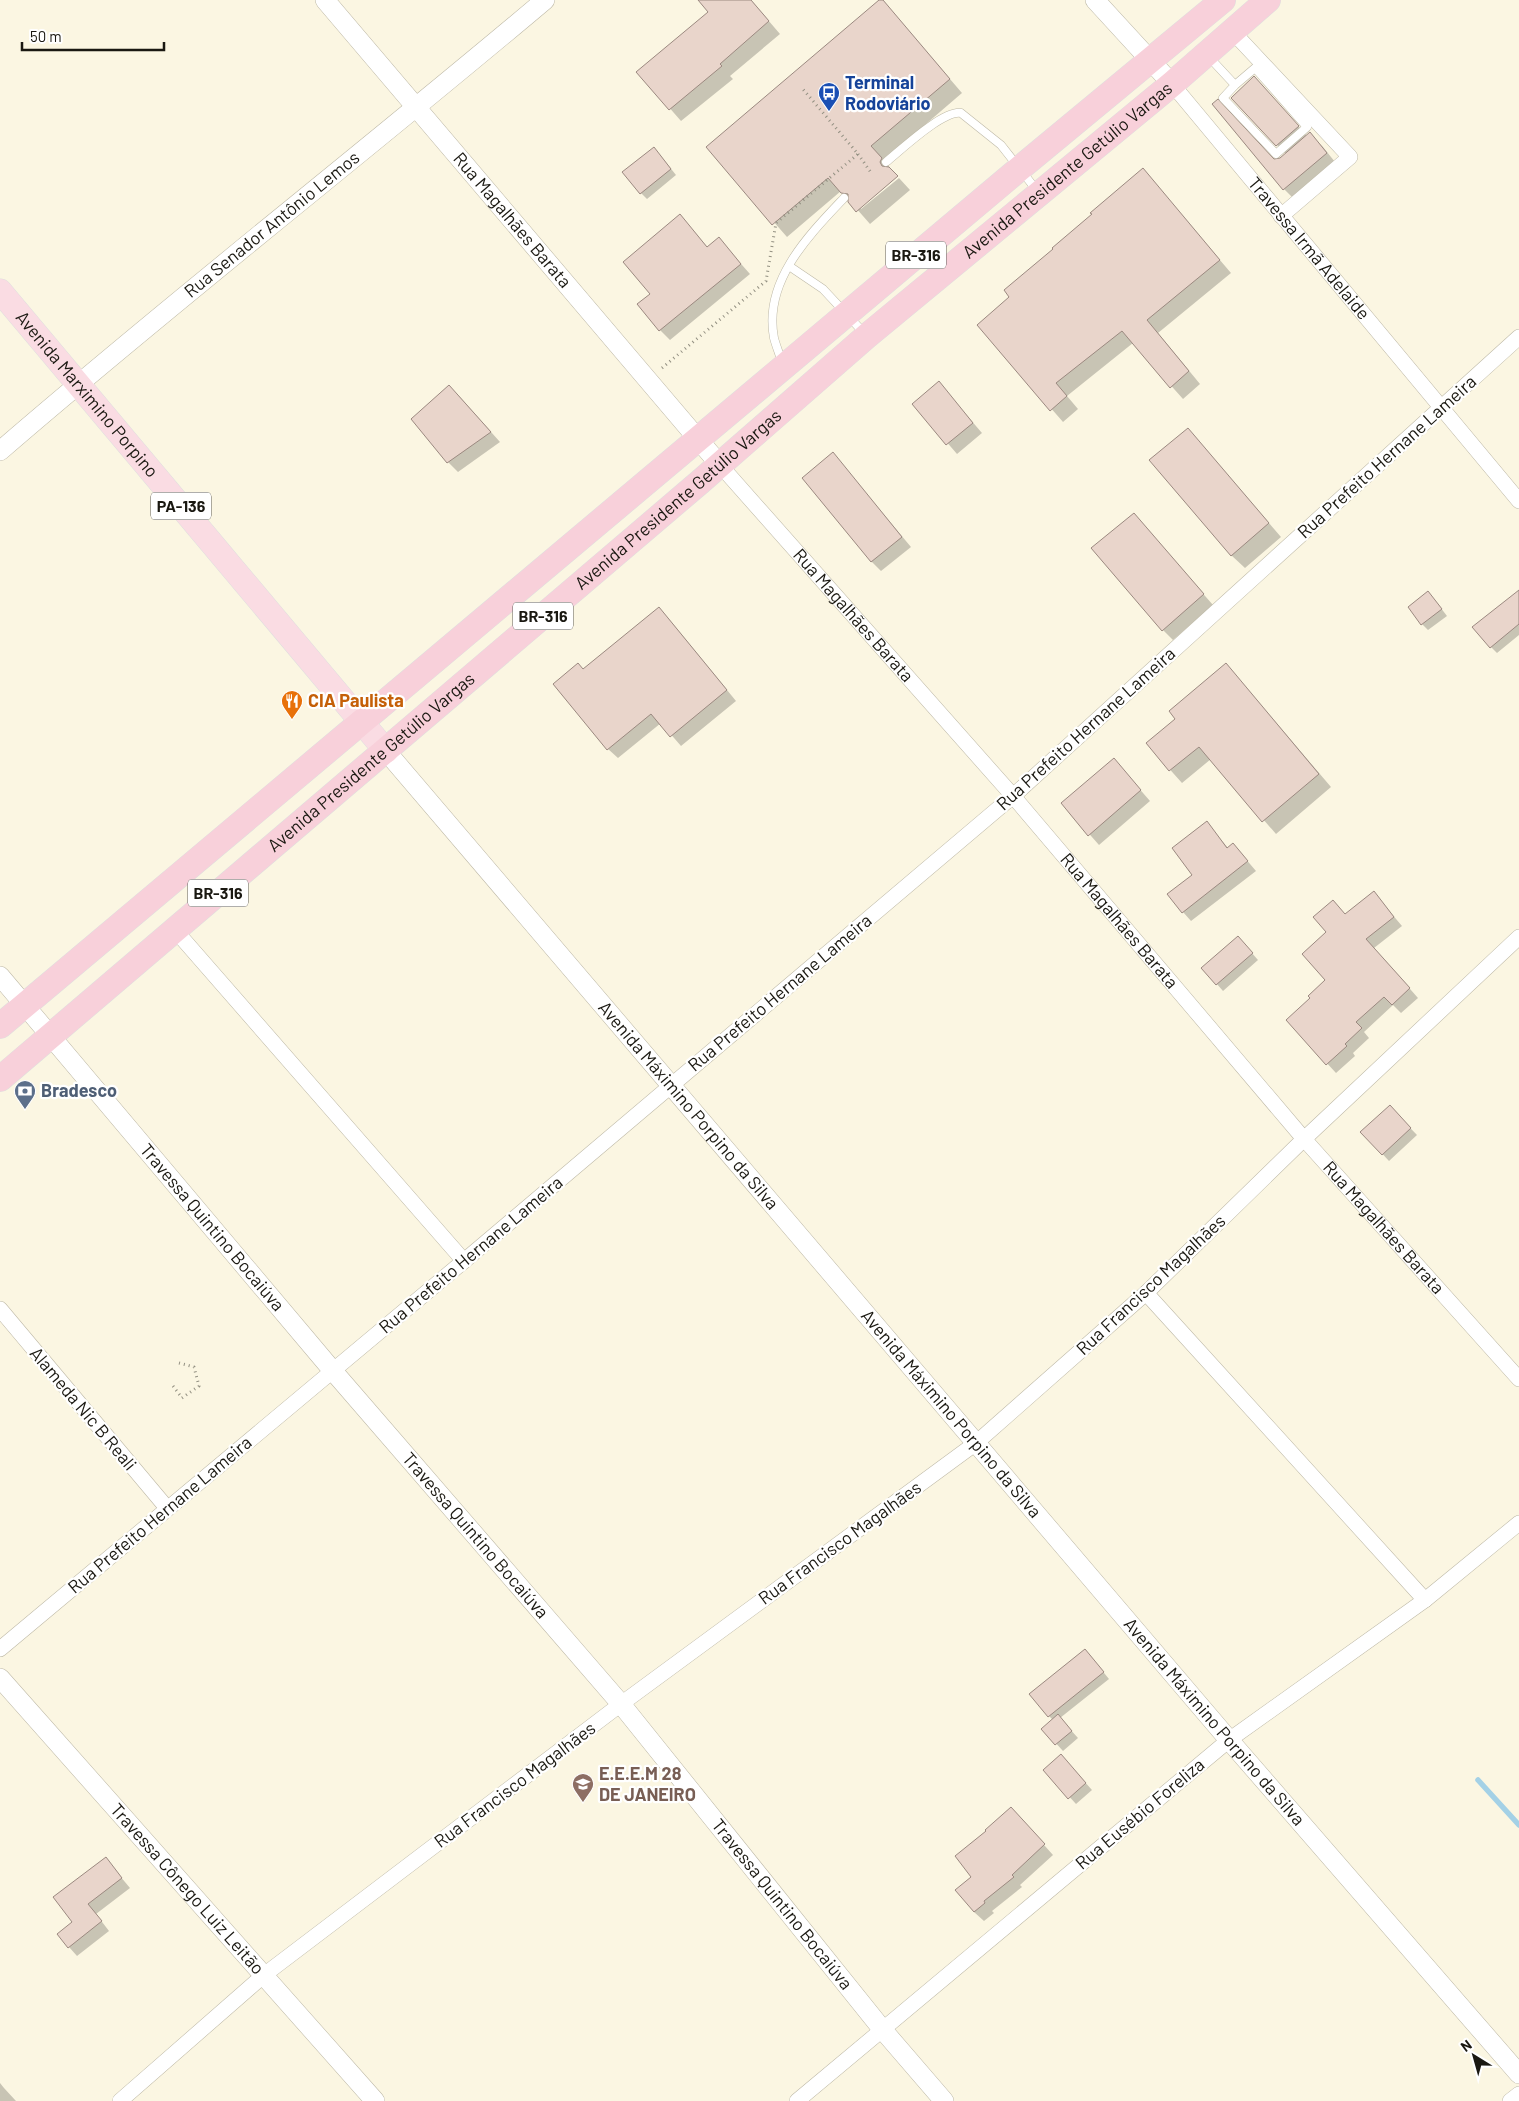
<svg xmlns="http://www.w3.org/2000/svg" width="1519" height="2101" font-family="Barlow,sans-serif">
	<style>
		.shadow { fill: #0003 }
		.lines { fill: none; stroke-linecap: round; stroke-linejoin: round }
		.stream { stroke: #a4d1e6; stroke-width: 5.5 }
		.building { fill: #e9d5cb; stroke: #9b8980 }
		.service-casing { stroke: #bdb8a6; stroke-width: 9 }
		.minor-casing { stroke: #bdb8a6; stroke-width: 16 }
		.tertiary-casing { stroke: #bdb8a6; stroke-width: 20 }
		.primary-casing { stroke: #dfdfde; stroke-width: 25 }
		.trunk-casing { stroke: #dfdfde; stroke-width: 26 }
		.path { stroke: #939082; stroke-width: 3; stroke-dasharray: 1 4; stroke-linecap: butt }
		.service { stroke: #fff; stroke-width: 8 }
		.minor { stroke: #fff; stroke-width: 15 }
		.tertiary { stroke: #fff; stroke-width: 19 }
		.primary { stroke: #fadce3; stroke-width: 24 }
		.trunk { stroke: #f8d0da; stroke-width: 25 }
		.labels { text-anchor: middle; stroke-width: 4.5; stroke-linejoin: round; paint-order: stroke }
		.shield { fill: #fff; stroke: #5f5d58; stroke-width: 1 }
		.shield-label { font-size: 16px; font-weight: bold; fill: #1a1811 }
		.transit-label { font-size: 18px; font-weight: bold; fill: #164399; stroke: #fff; text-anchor: start }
		.street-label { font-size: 18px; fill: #1a1811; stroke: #fff }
		.food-label { font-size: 18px; font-weight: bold; fill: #c56008; stroke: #fff; text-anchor: start }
		.service-label { font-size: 18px; font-weight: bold; fill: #4e5e75; stroke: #fff; text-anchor: start }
		.education-label { font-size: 18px; font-weight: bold; fill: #785e54; stroke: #fff; text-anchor: start }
	</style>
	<rect width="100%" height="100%" fill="#fbf6e2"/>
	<path class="shadow" d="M700,0H751L780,34L730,76L733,79L681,121L638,72L710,12Z
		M882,0L962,93L884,160L894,173L860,207L861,209L899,178L910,190L870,224L841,191L787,237L708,147Z
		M1254,78L1307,136L1309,134L1323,147L1339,167L1297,202L1284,189L1275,161L1280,159L1286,154L1232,98Z
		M660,155L676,175L647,199L641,193Z
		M1143,170L1231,273L1158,333L1200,384L1183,399L1133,343L1067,396L1078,409L1063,422L979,326L1011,297L1055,249Z
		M680,216L708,248L719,239L750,274L670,340L660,330Z
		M939,383L982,433L957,454L914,404Z
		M459,396L500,442L458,472L448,462Z
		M1188,429L1281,537L1245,568L1231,555Z
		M833,454L911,547L881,571L871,561Z
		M1134,515L1213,605L1173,640L1163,630Z
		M1519,591V635L1497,653L1491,647Z
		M1434,599L1447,616L1428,630L1422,624Z
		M668,618L736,701L681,746L661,723L618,758L608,749L584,670Z
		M1226,664L1331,787L1276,834L1211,759L1182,783L1147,744L1177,719Z
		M1123,770L1150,801L1099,845L1062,803Z
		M1207,823L1228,848L1233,844L1256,871L1191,921L1183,912Z
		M1374,893L1402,926L1374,948L1418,998L1401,1013L1393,1005L1364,1032L1369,1038L1353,1053L1355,1056L1336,1073L1287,1020L1312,998L1327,980L1345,915Z
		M1244,944L1258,960L1223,991L1203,968Z
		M1390,1107L1417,1135L1389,1161L1362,1132Z
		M1091,1657L1109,1679L1060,1718L1078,1738L1063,1751L1043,1729L1053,1720L1049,1716Z
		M1067,1762L1092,1790L1076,1804L1045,1770Z
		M1020,1818L1053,1855L1020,1885L1022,1887L992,1911L994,1913L984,1921L974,1912L973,1877Z
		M105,1858L130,1888L96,1914L109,1931L77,1956L69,1947L74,1923Z
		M0,2083L4,2088L16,2101H0Z"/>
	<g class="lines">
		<path class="stream" d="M1478,1780L1519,1825"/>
	</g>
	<path class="building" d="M698,0H751L769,21L720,64L722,66L669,110L636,72L708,12Z
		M879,0H883L950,79L871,146L882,158L880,162L882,166L889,167L898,176L856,212L848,202V194L841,193L828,178L772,225L706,147Z
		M1254,76L1299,126L1276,146L1231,98Z
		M1218,99L1274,159L1280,158L1310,132L1327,153L1283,190L1212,104Z
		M654,147L671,169L640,194L622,172Z
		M1143,168L1220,260L1147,320L1189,371L1170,388L1122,331L1056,383L1067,396L1050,411L977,325L1009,297L1004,290L1053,249L1052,248L1092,214L1090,213Z
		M680,214L707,247L719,237L741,264L659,331L637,304L650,294L623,262Z
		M939,381L973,423L946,445L912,404Z
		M449,385L491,432L447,463L411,419Z
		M1188,428L1269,523L1231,556L1149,460Z
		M833,452L902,537L871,562L802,478Z
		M1134,513L1204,594L1162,631L1091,548Z
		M1519,590V624L1490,648L1472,627Z
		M1428,591L1442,609L1421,625L1408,607Z
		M659,607L727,690L670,737L651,714L607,750L553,684L578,663L583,669Z
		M1226,663L1319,774L1262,822L1199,747L1169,771L1146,743L1175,719L1169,711Z
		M1114,758L1141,790L1088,836L1061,803Z
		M1207,821L1227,848L1233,843L1248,861L1182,913L1167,894L1192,875L1172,848Z
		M1374,891L1394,917L1366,939L1410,988L1392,1005L1384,997L1356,1022L1362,1028L1345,1044L1347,1046L1326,1065L1286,1020L1310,998L1308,996L1325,980L1302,954L1326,932L1313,917L1333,900L1345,914Z
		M1238,936L1253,953L1216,985L1201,968Z
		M1390,1105L1411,1128L1382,1155L1360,1132Z
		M1085,1649L1104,1672L1048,1717L1029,1694Z
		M1058,1714L1072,1731L1055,1745L1041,1729Z
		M1061,1754L1086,1783L1068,1799L1043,1770Z
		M1011,1807L1045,1844L1012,1875L1014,1877L984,1901L985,1903L974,1912L955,1890L971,1877L955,1856L986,1831L985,1830Z
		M106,1857L122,1878L88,1904L102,1921L68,1948L57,1934L72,1922L53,1897Z"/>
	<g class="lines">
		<g class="service-casing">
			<path id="service" d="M1209,57L1235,85L1223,98L1276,154L1307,127L1255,68L1235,85
				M886,162C901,150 943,110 961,113L1001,145L1038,192
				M789,266L823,289L865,334
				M782,363C780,355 776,346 774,338C763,281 809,235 844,198"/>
		</g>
		<g class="minor-casing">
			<g id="minor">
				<path d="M1232,31L1350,157L1281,216"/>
				<path id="s1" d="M1172,84L1519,501"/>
				<path id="s2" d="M720,465L1013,796L1304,1139L1519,1379"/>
				<path d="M175,930L464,1261"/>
				<path d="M1146,1293L1425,1600"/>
				<path d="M0,1309L167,1508"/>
				<path d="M0,1649L464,1261L1013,796L1519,337"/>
				<path d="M120,2101L264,1975L621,1704L976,1443L1146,1293L1304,1139L1519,937"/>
				<path d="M797,2101L1229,1740L1425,1600L1519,1523"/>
				<path d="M1510,2101L1519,2094"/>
			</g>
		</g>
		<g class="tertiary-casing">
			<g id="tertiary">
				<path id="s3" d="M325,0L720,465"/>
				<path d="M1095,0L1172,84"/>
				<path id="s4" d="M0,451C178,297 365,152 545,0"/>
				<path id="s5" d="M386,751L1229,1740L1519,2074"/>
				<path id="s6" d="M0,976L333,1371L621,1704L882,2029L944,2101"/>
				<path id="s7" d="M0,1678L375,2101"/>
			</g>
		</g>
		<g class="primary-casing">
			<g id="primary">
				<path id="s8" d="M0,291L386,751"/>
			</g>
		</g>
		<g class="trunk-casing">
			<g id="trunk">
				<path d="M0,1026L1019,169L1223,0"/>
				<path id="s9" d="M0,1079L700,482L867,336L1172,84L1268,0"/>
			</g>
		</g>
		<path class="path" d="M858,154L872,174
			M662,368L766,281L776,223L858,154L802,88
			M173,1386L182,1398L199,1386L194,1367L179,1363"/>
		<use href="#service" class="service"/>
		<use href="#minor" class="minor"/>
		<use href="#tertiary" class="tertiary"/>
		<use href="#primary" class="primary"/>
		<use href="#trunk" class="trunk"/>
	</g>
	<defs>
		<g id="bus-pin" transform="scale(1.125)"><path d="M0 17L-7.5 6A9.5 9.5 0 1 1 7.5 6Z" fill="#1a4fb4" stroke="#fff"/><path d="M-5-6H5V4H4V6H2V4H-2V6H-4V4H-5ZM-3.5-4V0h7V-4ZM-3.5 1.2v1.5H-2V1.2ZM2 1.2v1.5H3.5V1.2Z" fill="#fff"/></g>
		<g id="restaurant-pin" transform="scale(1.125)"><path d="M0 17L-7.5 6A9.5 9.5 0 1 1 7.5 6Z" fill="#e8710a" stroke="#fff"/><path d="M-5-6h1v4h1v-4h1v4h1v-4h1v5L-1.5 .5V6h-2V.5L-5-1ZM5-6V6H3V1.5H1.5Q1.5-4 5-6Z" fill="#fff"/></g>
		<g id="bank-pin" transform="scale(1.125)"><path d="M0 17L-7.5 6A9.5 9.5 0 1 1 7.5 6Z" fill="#5c6f8a" stroke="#fff"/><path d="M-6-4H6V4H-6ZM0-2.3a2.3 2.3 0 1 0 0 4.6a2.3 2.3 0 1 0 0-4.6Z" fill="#fff"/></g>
		<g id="school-pin" transform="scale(1.125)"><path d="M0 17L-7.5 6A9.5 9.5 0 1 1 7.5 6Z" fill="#8d6e63" stroke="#fff"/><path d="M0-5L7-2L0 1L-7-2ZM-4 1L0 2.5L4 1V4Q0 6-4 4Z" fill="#fff"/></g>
	</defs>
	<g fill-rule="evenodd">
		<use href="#bus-pin" x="829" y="93"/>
		<use href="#restaurant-pin" x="292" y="701"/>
		<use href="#bank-pin" x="25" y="1091"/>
		<use href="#school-pin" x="583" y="1784"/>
	</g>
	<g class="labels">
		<g class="shield">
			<rect x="886" y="241.5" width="60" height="27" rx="4"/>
			<rect x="151" y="492.5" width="60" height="27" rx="4"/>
			<rect x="513" y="602.5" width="60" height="27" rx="4"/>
			<rect x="188" y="879.5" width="60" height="27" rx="4"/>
		</g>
		<g class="shield-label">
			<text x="916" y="261">BR-316</text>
			<text x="181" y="512">PA-136</text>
			<text x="543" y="622">BR-316</text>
			<text x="218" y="899">BR-316</text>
		</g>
		<g class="transit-label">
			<text x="845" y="89">Terminal<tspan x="845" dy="21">Rodoviário</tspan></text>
		</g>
		<g class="street-label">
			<text dy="6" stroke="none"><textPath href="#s9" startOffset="1402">Avenida Presidente Getúlio Vargas</textPath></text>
			<text dy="6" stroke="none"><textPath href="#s3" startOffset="289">Rua Magalhães Barata</textPath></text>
			<text dy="6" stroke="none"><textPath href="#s4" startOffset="354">Rua Senador Antônio Lemos</textPath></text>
			<text dy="6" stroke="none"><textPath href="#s1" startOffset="214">Travessa Irmã Adelaide</textPath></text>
			<text dy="6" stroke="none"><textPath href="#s8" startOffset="135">Avenida Marximino Porpino</textPath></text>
			<text transform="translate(1387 457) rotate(-42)" y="6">Rua Prefeito Hernane Lameira</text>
			<text dy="6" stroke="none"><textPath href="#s9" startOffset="892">Avenida Presidente Getúlio Vargas</textPath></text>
			<text dy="6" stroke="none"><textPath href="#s2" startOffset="201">Rua Magalhães Barata</textPath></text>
			<text transform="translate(1086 729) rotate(-42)" y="6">Rua Prefeito Hernane Lameira</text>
			<text dy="6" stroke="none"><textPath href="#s9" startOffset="488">Avenida Presidente Getúlio Vargas</textPath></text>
			<text dy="6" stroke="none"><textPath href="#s2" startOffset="606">Rua Magalhães Barata</textPath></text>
			<text transform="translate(780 993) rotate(-40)" y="6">Rua Prefeito Hernane Lameira</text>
			<text dy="6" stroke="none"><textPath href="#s5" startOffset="466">Avenida Máximino Porpino da Silva</textPath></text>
			<text dy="6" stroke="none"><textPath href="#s6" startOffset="329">Travessa Quintino Bocaiúva</textPath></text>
			<text dy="6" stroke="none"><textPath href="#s2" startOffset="1011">Rua Magalhães Barata</textPath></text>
			<text transform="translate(471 1255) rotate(-40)" y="6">Rua Prefeito Hernane Lameira</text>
			<text transform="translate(1151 1285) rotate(-43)" y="6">Rua Francisco Magalhães</text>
			<text transform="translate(83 1409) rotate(50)" y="6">Alameda Nic B Reali</text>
			<text dy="6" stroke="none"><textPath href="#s5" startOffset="871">Avenida Máximino Porpino da Silva</textPath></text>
			<text transform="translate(160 1515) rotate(-40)" y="6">Rua Prefeito Hernane Lameira</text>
			<text dy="6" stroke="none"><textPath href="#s6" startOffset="734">Travessa Quintino Bocaiúva</textPath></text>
			<text transform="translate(840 1543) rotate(-36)" y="6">Rua Francisco Magalhães</text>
			<text dy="6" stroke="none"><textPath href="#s5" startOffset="1276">Avenida Máximino Porpino da Silva</textPath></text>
			<text transform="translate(515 1785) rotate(-37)" y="6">Rua Francisco Magalhães</text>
			<text transform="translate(1140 1814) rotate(-40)" y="6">Rua Eusébio Foreliza</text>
			<text dy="6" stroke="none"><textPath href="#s7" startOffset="282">Travessa Cônego Luiz Leitão</textPath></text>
			<text dy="6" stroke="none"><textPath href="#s6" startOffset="1214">Travessa Quintino Bocaiúva</textPath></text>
		</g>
		<g class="food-label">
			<text x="308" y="707">CIA Paulista</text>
		</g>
		<g class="service-label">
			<text x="41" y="1097">Bradesco</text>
		</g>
		<g class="education-label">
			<text x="599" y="1780">E.E.E.M 28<tspan x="599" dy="21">DE JANEIRO</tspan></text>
		</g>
	</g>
	<g transform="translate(1474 2056) rotate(323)" stroke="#ffffff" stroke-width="4" paint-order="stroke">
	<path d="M0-4L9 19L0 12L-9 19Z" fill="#1a1811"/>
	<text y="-8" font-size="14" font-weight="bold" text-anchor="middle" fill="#1a1811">N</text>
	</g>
	<path d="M22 42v8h142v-8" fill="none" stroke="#1a1811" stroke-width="2.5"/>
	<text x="30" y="42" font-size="15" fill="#1a1811" stroke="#ffffff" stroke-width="4" paint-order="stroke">50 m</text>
</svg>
